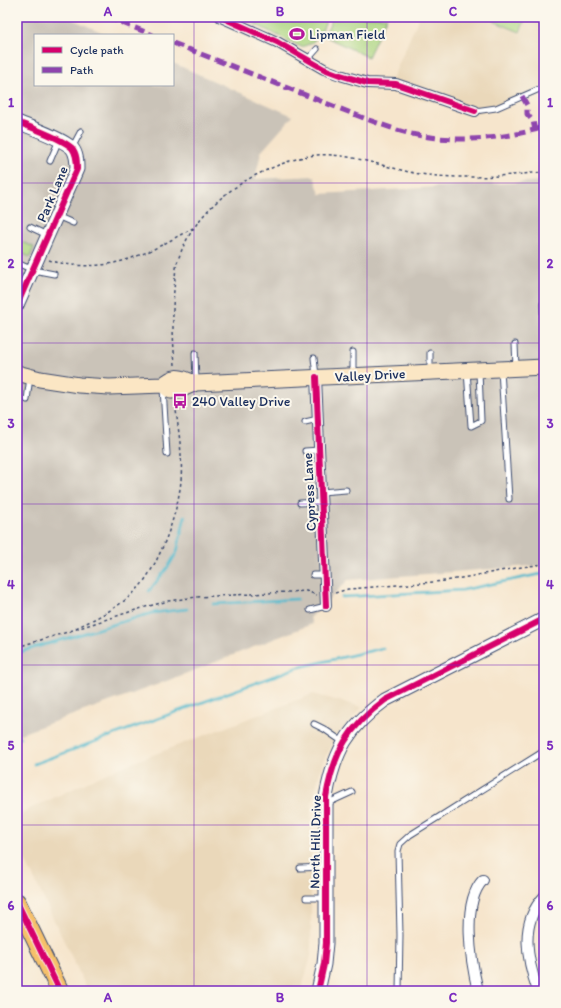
<svg xmlns="http://www.w3.org/2000/svg" width="561" height="1008" font-family="Itim,sans-serif">
	<style>
		.built { fill: #ead8ba }
		.industrial { fill: #cac3b8 }
		.green { fill: #acd580; stroke: #64826f }
		.lines { fill: none; stroke-linecap: round; stroke-linejoin: round }
		.stream { stroke: #50b9cd; stroke-width: 2.5 }
		.service-casing { stroke: #3c4a6e; stroke-width: 7 }
		.minor-casing { stroke: #3c4a6e; stroke-width: 12 }
		.tertiary-casing { stroke: #3c4a6e; stroke-width: 15 }
		.secondary-casing { stroke: #3c4a6e; stroke-width: 17 }
		.primary-casing { stroke: #3c4a6e; stroke-width: 19 }
		.path { stroke: #3c4a6e; stroke-width: 1.5; stroke-dasharray: 3 3; stroke-linecap: butt }
		.service { stroke: #fff; stroke-width: 5 }
		.minor { stroke: #fff; stroke-width: 10 }
		.tertiary { stroke: #fff; stroke-width: 13 }
		.secondary { stroke: #fbe6c4; stroke-width: 15 }
		.primary { stroke: #f6c06b; stroke-width: 17 }
		.quiet { stroke: #8e44ad; stroke-width: 5; stroke-dasharray: 10 5; stroke-linecap: butt }
		.cycleway-casing { stroke: #fbf7ec; stroke-width: 8 }
		.cycleway { stroke: #d6006c; stroke-width: 6 }
		.grid { fill: none; stroke: #7b2cbf; stroke-width: 1; stroke-opacity: 0.55 }
		.labels { text-anchor: middle; stroke-width: 4; stroke-linejoin: round; paint-order: stroke }
		.poi-label { font-size: 14px; fill: #1b2f5e; stroke: #fbf7ec; text-anchor: start }
		.street-label { font-size: 14px; fill: #1b2f5e; stroke: #fbf7ec }
		.neatline { fill: none; stroke: #7b2cbf; stroke-width: 1.5 }
		.grid-label { font-size: 13px; text-anchor: middle; font-weight: bold; fill: #7b2cbf }
	</style>
	<rect width="100%" height="100%" fill="#fbf7ec"/>
	<filter id="ink" filterUnits="userSpaceOnUse"><feTurbulence type="fractalNoise" baseFrequency=".025" numOctaves="2"/><feDisplacementMap in="SourceGraphic" scale="8" xChannelSelector="R" yChannelSelector="G"/><feConvolveMatrix kernelMatrix="1 2 1 2 8 2 1 2 1" color-interpolation-filters="sRGB"/></filter>
	<filter id="wash" filterUnits="userSpaceOnUse"><feTurbulence type="fractalNoise" baseFrequency=".012" numOctaves="4" result="noise"/><feDisplacementMap in="SourceGraphic" scale="16" xChannelSelector="R" yChannelSelector="G"/><feGaussianBlur stdDeviation="0.9" result="paint"/><feColorMatrix in="noise" values="0 0 0 0 0 0 0 0 0 0 0 0 0 0 0 0 0 1.4 0 .05"/><feComposite in="paint" operator="in"/></filter>
	<g filter="url(#wash)">
		<rect width="100%" height="100%" fill="#f6e5cc"/>
		<path class="built" d="M419,17H544V87L478,113L387,91Z
			M313,694L362,707L337,737L323,761L311,806V956L301,991H88L17,843V827L23,812L116,769Z"/>
		<path class="industrial" d="M17,17H67L108,35H35V85H173V63L293,116L261,152L255,179L314,176L320,194L544,181V565L348,580L310,618L312,624L159,684L17,735Z"/>
		<path class="green" d="M240,17H328C321,32 318,43 301,47Z
			M333,17H387L368,57L324,36Z
			M495,17H526L520,32L493,21Z
			M17,240L34,247L30,257L17,251Z"/>
		<g class="lines">
			<path class="stream" d="M149,591L168,567L177,552L185,516
				M342,597L463,590L536,575L544,574
				M213,604L297,599
				M17,653L152,613L187,609
				M17,737L21,738
				M34,764L296,668L383,648"/>
		</g>
	</g>
	<g filter="url(#ink)">
		<g class="lines">
			<g class="service-casing">
				<path id="service" d="M308,59L317,49
					M475,111L496,108L544,87
					M72,148L81,131
					M50,161L59,140
					M57,216L73,223
					M30,227L47,235
					M17,263L33,270L54,274
					M543,304L544,332
					M515,344L516,367
					M353,352V375
					M195,353L196,382
					M430,353V371
					M314,358L316,376
					M501,370L509,499
					M467,371L471,426L481,421L479,371
					M163,388L167,454
					M27,400L30,377
					M305,422L318,419
					M305,451L319,450
					M321,492L346,490
					M300,503L322,502
					M313,575H325
					M310,610L326,606
					M314,724L324,729L343,742
					M328,803L352,792
					M300,868L325,867
					M306,898H325
					M399,991L400,935L398,851L400,844L410,835L544,751"/>
			</g>
			<g class="minor-casing">
				<path id="minor" d="M221,17L277,42L324,69L340,75L367,83L396,84L475,111
					M316,377L326,606
					M478,991C471,962 461,903 483,880
					M538,991C527,960 519,923 544,897"/>
			</g>
			<g class="tertiary-casing">
				<path id="tertiary" d="M17,122C32,128 61,138 72,148C77,154 77,162 77,169L17,305
					M318,991L324,964L326,943V797C334,752 348,727 385,700L544,619"/>
			</g>
			<g class="secondary-casing">
				<path id="secondary" d="M17,373L40,379L79,385L109,387L163,385L171,391L180,390L196,383
					M163,385C176,373 180,378 196,383L544,367"/>
			</g>
			<g class="primary-casing">
				<path id="primary" d="M17,902L60,991"/>
			</g>
			<path class="path" d="M49,260C76,269 111,267 137,256C157,249 174,238 193,228
				M175,365C173,340 172,315 174,290C175,280 175,269 178,260C191,221 221,193 256,175C275,166 296,157 316,155C349,152 388,169 420,174C462,180 503,176 544,172
				M335,593L348,589L445,581L522,567L544,564
				M76,628C99,617 124,605 141,585C161,560 178,512 181,481C183,455 178,428 175,402
				M70,631L142,608L168,601L197,597L306,591L317,595
				M17,647L71,631"/>
			<use href="#service" class="service"/>
			<use href="#minor" class="minor"/>
			<use href="#tertiary" class="tertiary"/>
			<use href="#secondary" class="secondary"/>
			<use href="#primary" class="primary"/>
			<path class="quiet" d="M107,17L153,35
				M173,43L369,120C386,126 403,133 422,136C462,142 506,139 544,127
				M522,96L527,105V114L533,121L535,130"/>
			<g class="cycleway-casing">
				<path id="cycleway" d="M221,17L277,42L324,69L340,75L367,83L396,84L475,111
					M17,122C32,128 61,138 72,148C77,154 77,162 77,169L17,305
					M316,377L326,606
					M17,902L60,991
					M318,991L324,964L326,943V797C334,752 348,727 385,700L544,619"/>
			</g>
			<use href="#cycleway" class="cycleway"/>
		</g>
	</g>
	<path class="grid" d="M194,17V991M367,17V991M17,183H544M17,343H544M17,504H544M17,665H544M17,825H544"/>
	<defs>
		<g id="stadium-bare" transform="scale(1.2)"><path d="M0-5a6.5 5 0 1 0 0 10a6.5 5 0 1 0 0-10ZM-3.5-1.8h7v3.6h-7Z" fill="#b5179e" stroke="#fbf7ec" stroke-width="2.5" paint-order="stroke"/></g>
		<g id="bus-bare" transform="scale(1.2)"><path d="M-5-6H5V4H4V6H2V4H-2V6H-4V4H-5ZM-3.5-4V0h7V-4ZM-3.5 1.2v1.5H-2V1.2ZM2 1.2v1.5H3.5V1.2Z" fill="#b5179e" stroke="#fbf7ec" stroke-width="2.5" paint-order="stroke"/></g>
	</defs>
	<g fill-rule="evenodd">
		<use href="#stadium-bare" x="297" y="34"/>
		<use href="#bus-bare" x="180" y="401"/>
	</g>
	<g class="labels">
		<g class="poi-label">
			<text x="309" y="39">Lipman Field</text>
			<text x="192" y="406">240 Valley Drive</text>
		</g>
		<g class="street-label">
			<text transform="translate(52 194) rotate(-67)" y="5">Park Lane</text>
			<text transform="translate(370 375) rotate(-3)" y="5">Valley Drive</text>
			<text transform="translate(309 492) rotate(-93)" y="5">Cypress Lane</text>
			<text transform="translate(315 842) rotate(-89)" y="5">North Hill Drive</text>
		</g>
	</g>
	<rect width="561" height="1008" fill="none" stroke="#fbf7ec" stroke-width="44"/>
	<rect x="34" y="34" width="140" height="52" fill="#fbf7ec" stroke="#a1a7b3"/>
	<rect x="42" y="47" width="20" height="6" fill="#d6006c" stroke="#a1a7b3"/>
	<text x="70" y="54" font-size="12" fill="#1b2f5e">Cycle path</text>
	<rect x="42" y="67" width="20" height="6" fill="#8e44ad" stroke="#a1a7b3"/>
	<text x="70" y="74" font-size="12" fill="#1b2f5e">Path</text>
	<rect x="22" y="22" width="517" height="964" class="neatline"/>
	<g class="grid-label">
		<text x="108" y="16">A</text>
		<text x="280" y="16">B</text>
		<text x="453" y="16">C</text>
		<text x="11" y="107">1</text>
		<text x="550" y="107">1</text>
		<text x="11" y="268">2</text>
		<text x="550" y="268">2</text>
		<text x="11" y="428">3</text>
		<text x="550" y="428">3</text>
		<text x="11" y="589">4</text>
		<text x="550" y="589">4</text>
		<text x="11" y="750">5</text>
		<text x="550" y="750">5</text>
		<text x="11" y="910">6</text>
		<text x="550" y="910">6</text>
		<text x="108" y="1002">A</text>
		<text x="280" y="1002">B</text>
		<text x="453" y="1002">C</text>
	</g>
</svg>
